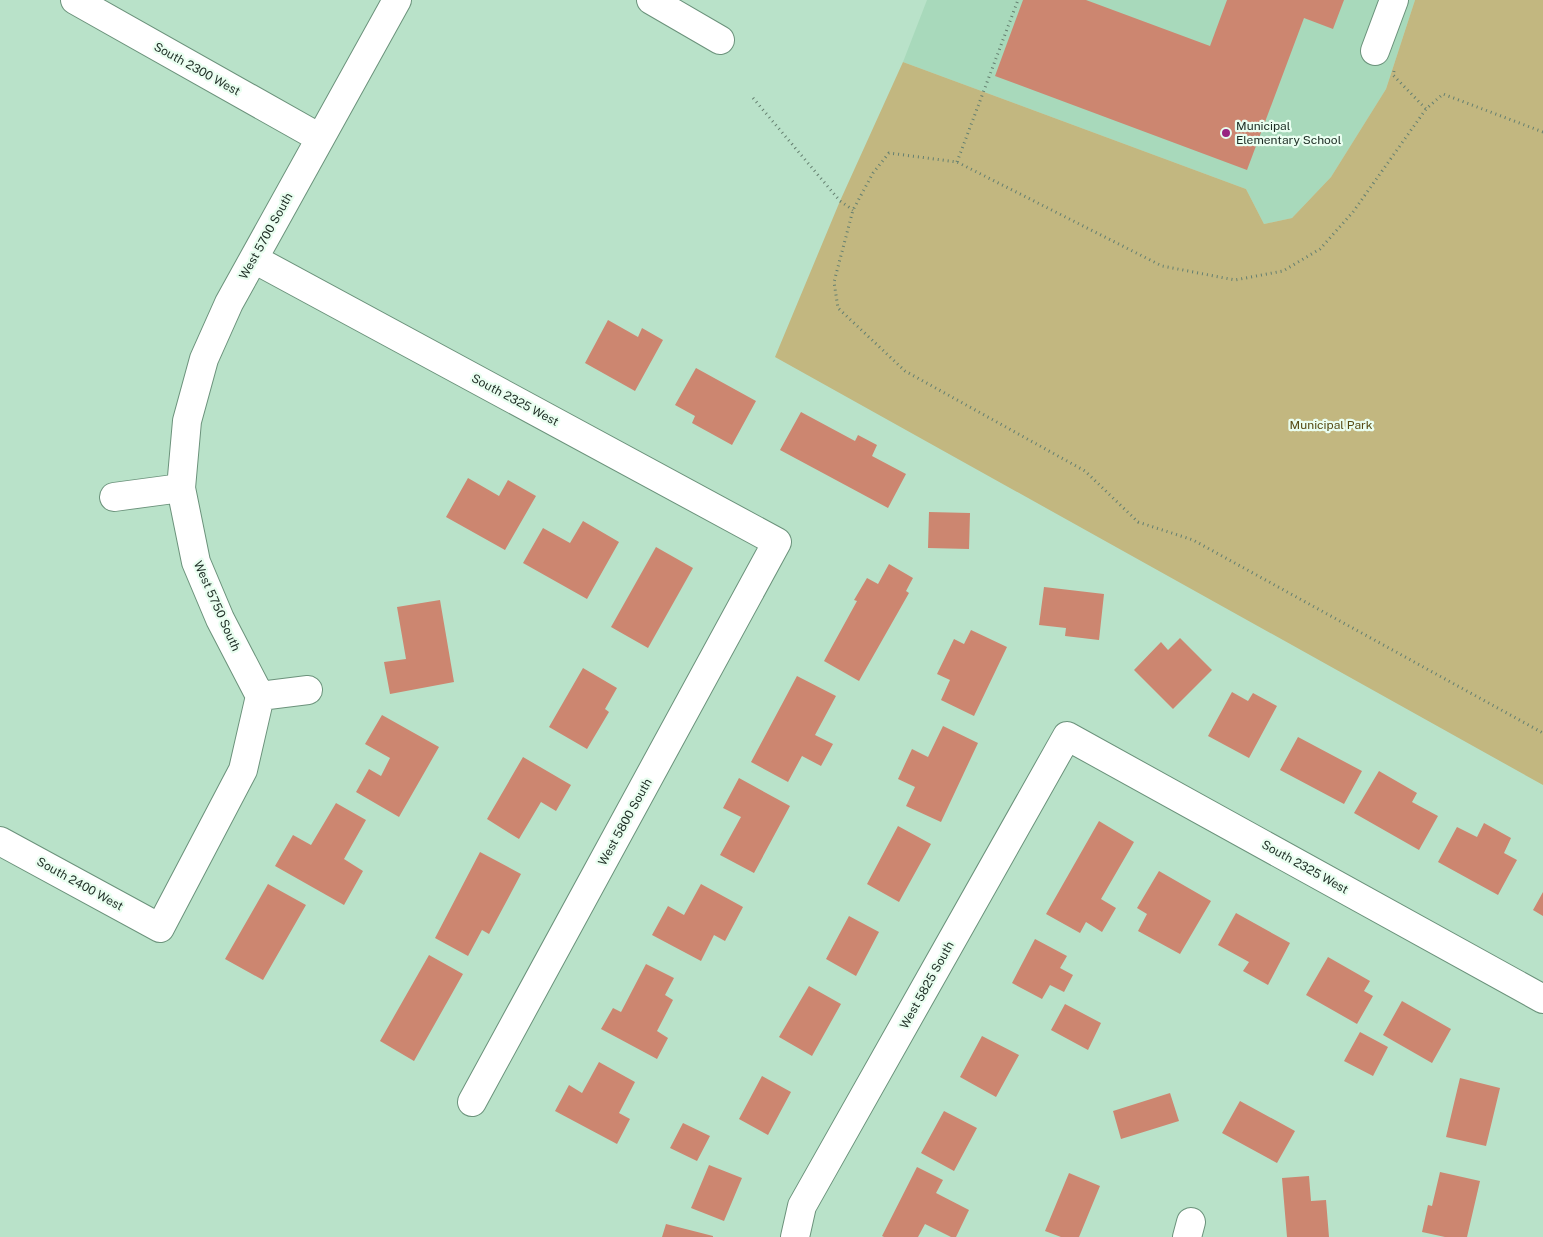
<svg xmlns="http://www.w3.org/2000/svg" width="1543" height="1237" font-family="'Public Sans',sans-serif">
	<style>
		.built { fill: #a8d9bb }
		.green { fill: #c2b780 }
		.building { fill: #cc8670 }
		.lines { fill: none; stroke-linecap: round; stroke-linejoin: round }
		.minor-casing { stroke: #6b927b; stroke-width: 30 }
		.path { stroke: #647f6f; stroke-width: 3; stroke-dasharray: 1 4; stroke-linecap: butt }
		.minor { stroke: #fff; stroke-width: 28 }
		.poi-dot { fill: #982480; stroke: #e9fef0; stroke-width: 2 }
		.labels { text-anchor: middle; stroke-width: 4.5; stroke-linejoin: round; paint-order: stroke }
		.street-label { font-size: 12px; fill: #1c2c23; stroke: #e9fef0 }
		.poi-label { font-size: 12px; fill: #1c2c23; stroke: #e9fef0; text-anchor: start }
		.park-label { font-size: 12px; fill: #564b15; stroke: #e9fef0 }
	</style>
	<rect width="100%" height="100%" fill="#b9e2c9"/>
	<path class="built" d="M927,0H1415L1386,89L1331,177L1292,218L1264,224L1246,189L903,62Z"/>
	<path class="green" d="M1415,0H1543V785L775,357L840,201L903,62L1246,189L1264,224L1292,218L1331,177L1386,89Z"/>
	<path class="building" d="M1023,0H1086L1210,46L1227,0H1344L1333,29L1304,18L1247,170L995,76Z
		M608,320L638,337L642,328L663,340L635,391L585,363Z
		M696,368L756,401L732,445L692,423L695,416L675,405Z
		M801,412L855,441L858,435L877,445L872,456L906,474L888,508L780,450Z
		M468,478L499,496L508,480L536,496L505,550L446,517Z
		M929,512L970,513L969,549L928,548Z
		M583,521L619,542L587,599L523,563L543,528L570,543Z
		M656,547L693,568L648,648L611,627Z
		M889,564L913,578L906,591L909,593L859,681L824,661L857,601L854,600L867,578L878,584Z
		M1044,587L1104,594L1099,640L1065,636L1066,628L1039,625Z
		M440,600L454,682L390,694L384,662L406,659L397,607Z
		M971,630L1007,647L974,716L941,700L950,680L937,674L954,639L964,644Z
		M1180,638L1212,670L1173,709L1134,670L1161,642L1168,650Z
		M583,668L617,688L605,709L609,712L587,749L549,727Z
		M797,676L836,696L815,735L833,744L821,766L802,756L788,782L751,762Z
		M1232,692L1248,701L1253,693L1277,706L1249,758L1208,736Z
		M382,715L439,747L399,817L356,792L369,769L381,776L390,758L365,744Z
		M943,726L978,743L941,822L906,806L915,787L898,779L912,749L928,757Z
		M1298,737L1362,771L1344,804L1280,770Z
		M523,757L571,785L556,811L541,802L519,839L487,819Z
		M1379,771L1417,793L1412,802L1438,816L1419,850L1354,813Z
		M739,778L790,806L754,873L720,855L741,817L723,808Z
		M336,803L366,820L344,859L363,871L344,905L275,866L293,835L311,845Z
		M1099,821L1134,842L1101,899L1116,908L1102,932L1086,922L1080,933L1046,914Z
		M1484,823L1511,838L1504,853L1517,860L1498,895L1438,862L1457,827L1477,837Z
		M898,826L931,844L899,902L867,884Z
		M480,852L521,874L489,934L482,930L468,956L435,938Z
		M1159,871L1211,901L1180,954L1138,931L1147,914L1137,908Z
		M268,884L306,905L263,980L225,959Z
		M701,884L743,907L725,941L714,935L701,961L652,935L668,906L684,915Z
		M1543,892V916L1533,910Z
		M1236,913L1290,943L1268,985L1243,971L1249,962L1218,945Z
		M849,916L879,932L856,976L826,959Z
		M1035,939L1067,956L1060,968L1073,975L1064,992L1050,985L1042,999L1012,983Z
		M429,955L463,974L414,1061L380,1041Z
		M1328,957L1370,981L1364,991L1373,996L1357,1024L1306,995Z
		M646,964L674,978L665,995L673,1000L657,1031L668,1038L657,1059L601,1029L613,1008L621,1012Z
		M809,986L841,1004L812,1056L779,1037Z
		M1402,1001L1451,1029L1432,1063L1383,1035Z
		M1065,1004L1101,1023L1088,1050L1051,1030Z
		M1360,1032L1388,1047L1373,1076L1344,1061Z
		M982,1036L1019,1055L996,1097L960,1077Z
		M599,1062L635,1082L619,1113L630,1119L617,1144L555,1111L569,1085L582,1093Z
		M762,1076L791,1092L768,1135L739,1119Z
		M1460,1078L1500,1088L1486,1146L1446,1137Z
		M1170,1093L1179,1121L1121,1139L1113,1111Z
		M1240,1101L1295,1131L1277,1163L1222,1133Z
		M944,1111L977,1128L954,1171L921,1153Z
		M683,1123L710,1136L697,1161L670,1148Z
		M709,1165L742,1178L724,1221L691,1208Z
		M917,1167L943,1180L936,1193L969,1210L956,1237H951L925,1224L918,1237H884L882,1236Z
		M1440,1172L1480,1181L1467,1237H1445L1422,1232L1428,1205L1432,1206Z
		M1069,1173L1100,1186L1079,1237H1061L1045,1231Z
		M1309,1176L1311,1201L1326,1200L1329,1237H1287L1282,1178Z
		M666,1224L713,1236V1237H662Z"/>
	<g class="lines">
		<g class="minor-casing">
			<path id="minor" d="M75,0L320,138
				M651,0L720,40
				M1375,51L1394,0
				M254,259L777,542L472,1102
				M181,488L187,421L204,359L229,303L397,0
				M260,696L308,690
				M0,841L160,928L243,770L260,696L220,619L196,562L181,488L114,497
				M795,1237L802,1206L1067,736L1543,999
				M1187,1237L1191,1222"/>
		</g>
		<path class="path" d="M1394,71L1393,75L1426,109
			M753,98L840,201L853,210
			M1543,132L1443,94L1426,109L1353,212L1320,249L1283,271L1235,280L1162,266L957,162L889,153L873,173L853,210L834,282L838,308L905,371L1085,471L1138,522L1193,540L1543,733
			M957,162L1018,0"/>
		<use href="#minor" class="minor"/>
	</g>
	<circle class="poi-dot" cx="1226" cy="133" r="5"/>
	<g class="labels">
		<g class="street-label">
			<text transform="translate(197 69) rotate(29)" y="4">South 2300 West</text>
			<text transform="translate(266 236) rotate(-61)" y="4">West 5700 South</text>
			<text transform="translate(515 400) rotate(28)" y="4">South 2325 West</text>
			<text transform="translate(217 606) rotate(66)" y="4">West 5750 South</text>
			<text transform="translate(625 822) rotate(-61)" y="4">West 5800 South</text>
			<text transform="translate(1305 867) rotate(29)" y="4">South 2325 West</text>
			<text transform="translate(80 884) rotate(29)" y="4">South 2400 West</text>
			<text transform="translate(927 985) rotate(-61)" y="4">West 5825 South</text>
		</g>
		<g class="poi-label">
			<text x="1236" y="130">Municipal<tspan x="1236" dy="14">Elementary School</tspan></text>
		</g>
		<g class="park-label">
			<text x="1331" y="429">Municipal Park</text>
		</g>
	</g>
</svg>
